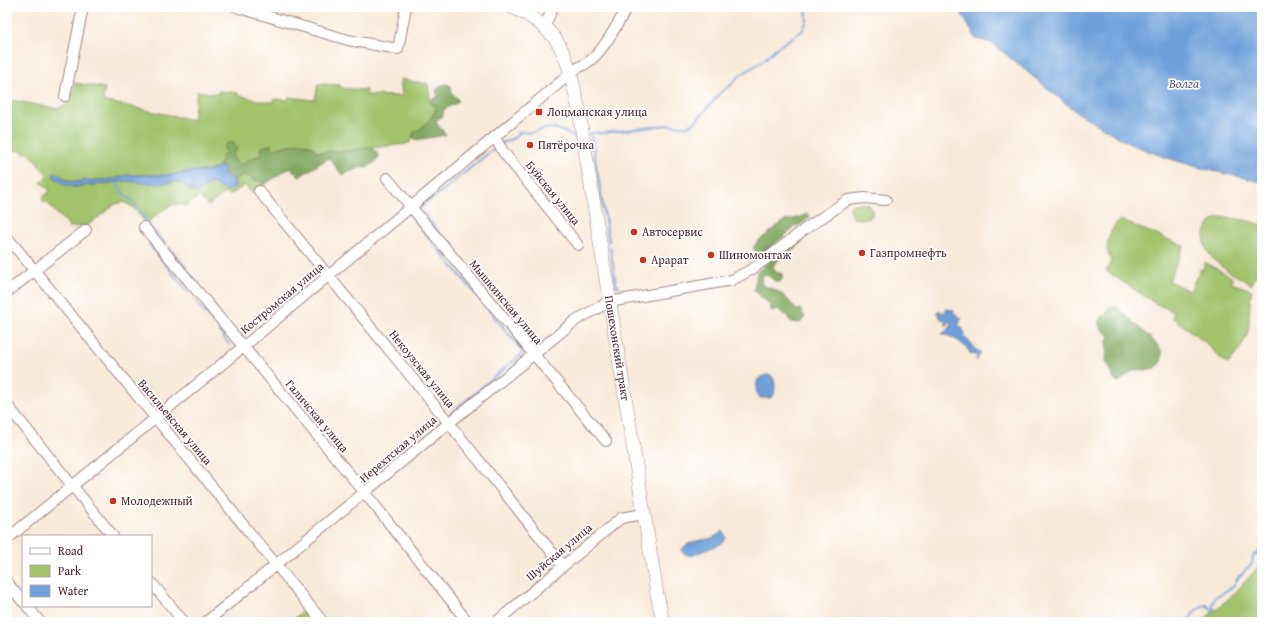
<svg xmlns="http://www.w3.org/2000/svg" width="1269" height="629" font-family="'Gentium Book Plus',serif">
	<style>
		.green { fill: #a0c36c; stroke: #75714c }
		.forest { fill: #80a960; stroke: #656446 }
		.water { fill: #6ea1da; stroke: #5c6082 }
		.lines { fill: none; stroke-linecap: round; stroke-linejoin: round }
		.stream { stroke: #6ea1da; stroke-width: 2 }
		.minor-casing { stroke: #a18482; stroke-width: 12 }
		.major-casing { stroke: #a18482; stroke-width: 14 }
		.minor { stroke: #fff; stroke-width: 10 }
		.major { stroke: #fff; stroke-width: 13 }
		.poi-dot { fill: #c8321e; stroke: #fff; stroke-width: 1.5 }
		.labels { text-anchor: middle; stroke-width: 3.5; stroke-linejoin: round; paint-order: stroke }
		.poi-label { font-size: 12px; fill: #4a1f2b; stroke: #fff; text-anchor: start }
		.street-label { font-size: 12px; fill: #4a1f2b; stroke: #fff }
		.water-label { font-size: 13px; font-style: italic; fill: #5a5a7a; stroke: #fff }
	</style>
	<rect width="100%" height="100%" fill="#fff"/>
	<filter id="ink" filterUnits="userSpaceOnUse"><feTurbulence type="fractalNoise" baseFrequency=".025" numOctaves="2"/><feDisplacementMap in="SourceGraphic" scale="8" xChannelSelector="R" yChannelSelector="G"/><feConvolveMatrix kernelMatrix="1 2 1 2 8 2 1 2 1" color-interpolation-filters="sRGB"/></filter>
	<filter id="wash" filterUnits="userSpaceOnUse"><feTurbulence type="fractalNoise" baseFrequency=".012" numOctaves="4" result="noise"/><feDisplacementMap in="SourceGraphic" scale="16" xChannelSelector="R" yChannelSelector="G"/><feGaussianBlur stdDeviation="0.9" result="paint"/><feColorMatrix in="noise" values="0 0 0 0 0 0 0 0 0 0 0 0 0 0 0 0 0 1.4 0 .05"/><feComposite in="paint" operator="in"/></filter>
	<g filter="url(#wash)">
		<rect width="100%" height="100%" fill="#f8ead9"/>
		<path class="green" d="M400,79L428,84L431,104L437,106C434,116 424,129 414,132L411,142L406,144L345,151L317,152C314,148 310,144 304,143C292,142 252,155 245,164H237L232,156L226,153L222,157L220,166L209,171H193L170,175H128L113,179L88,181L86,180C76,184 65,182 58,173L53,174L74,187L125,181L158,184L177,181L194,192L198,193L209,184L213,183L222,189L235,186L234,180L242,174L260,180L264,185L252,193L245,185L230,195L225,193L208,206L200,196L186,206C169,198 159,218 145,222L134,208L124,202L115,204L87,226L69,227L67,223L58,215L46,201L44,202L41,199L50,191L41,182L48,175L38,165L39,163L27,152L25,154L21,151L13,150L7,156V99L58,109L72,100L75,83L105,88L103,101L193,120L197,91L218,94L219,91L238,93V95L261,101L273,102L275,99L288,100L289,97L315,100L318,84L340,85V88L366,90V95L402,96Z
			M861,203L868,205L872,210V216L867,219L853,218L850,214V207L853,204Z
			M1222,217L1245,220L1262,225V275H1257L1253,278L1252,285C1233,273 1196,258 1206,230C1209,222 1214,218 1222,217Z
			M1120,220L1184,246L1169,281L1190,291L1200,269L1203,270L1205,262L1233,278L1231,283L1252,290C1249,302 1250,313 1249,325C1248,340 1237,353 1228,364L1221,359L1206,343L1172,317L1174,312L1155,303L1106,271L1112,261C1110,257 1107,253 1107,249C1107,239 1112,227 1120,220Z
			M1262,563V622H1201L1234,594Z
			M303,611L313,622H290Z"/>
		<path class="forest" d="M447,84L451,86L452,93L458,99V102L443,110V116L436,120L437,124L446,135L415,140L413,137L414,132C424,129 434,116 437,106L431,104L430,100L438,97L436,90L441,85Z
			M227,143H233L237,148L232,156L237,164H245L248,160L261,155L262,147L271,145L274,149C287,146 308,138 317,152L345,151L372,147L379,156L375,162L368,167H361L342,175L329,158L299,177L291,168L283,172L264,185L260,180L254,181L251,177L242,175L234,180L231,177L223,176V167L220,166L222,156L226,153L224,147Z
			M808,214L810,217L800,225L794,226L793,229L764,252L757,254L753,248L757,242L784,221L797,218Z
			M799,237L803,239C797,251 782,255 773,266L776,273H781L783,277L780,282H776L766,274L762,276L761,283C765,287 769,287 775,290C784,295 790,301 796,310L800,309L805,317L800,323L791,322L787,316L778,309L772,312L769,304L754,290L757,272Z
			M1118,307C1128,320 1156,339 1162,352C1164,359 1159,367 1152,369C1147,371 1141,369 1137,370C1130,371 1124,378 1119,382L1114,380L1106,361L1107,341L1109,339L1110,336L1100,328L1099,321L1102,317L1106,315L1109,308Z"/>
		<path class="water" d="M958,7H1262V182L1204,169L1167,158L1130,144L1075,111L992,43L976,39Z
			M220,166L226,169V171L223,173V175L231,177L234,180L235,186C229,196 220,187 213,183L209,184L195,194L194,192L177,181L158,184L125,181L74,187L65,185L54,177L53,174L58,173C65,182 76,184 86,180L88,181L113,179L128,175H170L193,171H209Z
			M946,309L954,310L953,312L961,318L962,319L960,321L958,326L962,328L965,333L964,336L969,340L970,343H972C972,347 976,350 980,352V354L976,361L977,356L974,354L971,355C967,345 953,336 942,334L950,328L951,322L949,321L946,326L945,321L941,319L937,312L939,310L941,312H943L945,314Z
			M767,375H771C776,380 775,388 774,395L771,398H760L756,391C757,381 756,377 767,375Z
			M722,531L724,532V534L727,537L721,544L691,556L683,553L682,549C693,536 711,544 722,531Z"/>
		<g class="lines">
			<path class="stream" d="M589,134L593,133H604L667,125L686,126L693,124L705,111L721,92L729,87L738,77L764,60L775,49L803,30L807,20L806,7
				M591,134L609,242
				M502,143L516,137L517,134L521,132L530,133L550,128L557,129L576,137
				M116,182L123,193L132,201L153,230L165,243
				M411,216L513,339L523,353L450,414
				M149,244L188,292
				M448,244L422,212L421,208L496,147
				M168,247L186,267
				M610,247L616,285L620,287
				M190,273L199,284
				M195,300L213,323
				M7,301L34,279
				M219,331L229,344
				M1186,622L1188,619L1191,618C1193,612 1201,605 1207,605L1210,609L1212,610L1214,608L1212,605L1215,597L1233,587L1239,576L1242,575L1246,569L1252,564L1253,556L1259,553V550L1262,548"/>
		</g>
	</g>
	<g filter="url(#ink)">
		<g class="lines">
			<g class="minor-casing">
				<path id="minor" d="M236,7L348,40L398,49L406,7
					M545,26L553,7
					M65,96L83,7
					M495,138L504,153L578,245
					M387,178L606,441
					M259,191L449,423L563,566
					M144,227L365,493L468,622
					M7,237L323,622
					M7,292L86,230
					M7,405L113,536
					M7,539L243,347L576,69C581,66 588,63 592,59C605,48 619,22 627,7
					M7,582L23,602
					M151,582L184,622
					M27,606L40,622
					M206,622L454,419L576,320L609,302L732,280L754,268L805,229L848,200L864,198L886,200
					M496,622L621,518L644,514"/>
			</g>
			<g class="major-casing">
				<g id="major">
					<path id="s1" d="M512,7C563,30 567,56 578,106L657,594L663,622"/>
				</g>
			</g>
			<use href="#minor" class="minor"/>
			<use href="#major" class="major"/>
		</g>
	</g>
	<g class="poi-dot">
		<rect x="535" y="108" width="8" height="8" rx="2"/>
		<circle cx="530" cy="145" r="4"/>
		<circle cx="634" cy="232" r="4"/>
		<circle cx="862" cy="253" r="4"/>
		<circle cx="711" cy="255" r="4"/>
		<circle cx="643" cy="260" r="4"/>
		<circle cx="113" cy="501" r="4"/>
	</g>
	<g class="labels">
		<g class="poi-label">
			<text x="547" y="116">Лоцманская улица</text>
			<text x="538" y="149">Пятёрочка</text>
			<text x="642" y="236">Автосервис</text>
			<text x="870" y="257">Газпромнефть</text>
			<text x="719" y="259">Шиномонтаж</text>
			<text x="651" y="264">Арарат</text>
			<text x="121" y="505">Молодежный</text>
		</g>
		<g class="street-label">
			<text transform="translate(553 193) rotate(51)" y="4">Буйская улица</text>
			<text transform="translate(282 298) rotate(-40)" y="4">Костромская улица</text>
			<text transform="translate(506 302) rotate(50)" y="4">Мышкинская улица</text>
			<text dy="4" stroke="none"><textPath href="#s1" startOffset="371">Пошехонский тракт</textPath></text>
			<text transform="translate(422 369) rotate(51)" y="4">Некоузская улица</text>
			<text transform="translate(317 416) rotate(50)" y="4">Галичская улица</text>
			<text transform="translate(175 422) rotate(50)" y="4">Васильевская улица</text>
			<text transform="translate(398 449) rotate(-40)" y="4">Нерехтская улица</text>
			<text transform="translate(559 552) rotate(-40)" y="4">Шуйская улица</text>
		</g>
		<g class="water-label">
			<text x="1184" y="88">Волга</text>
		</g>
	</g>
	<rect width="1269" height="629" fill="none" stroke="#fff" stroke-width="24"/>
	<rect x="22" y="535" width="130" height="72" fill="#ffffff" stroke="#b7a5aa"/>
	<rect x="30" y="548" width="20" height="6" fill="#ffffff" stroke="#b7a5aa"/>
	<text x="58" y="555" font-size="12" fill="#4a1f2b">Road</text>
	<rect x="30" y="565" width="20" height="12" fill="#a0c36c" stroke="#b7a5aa"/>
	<text x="58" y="575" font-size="12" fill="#4a1f2b">Park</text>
	<rect x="30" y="585" width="20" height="12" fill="#6ea1da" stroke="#b7a5aa"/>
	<text x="58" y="595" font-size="12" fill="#4a1f2b">Water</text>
</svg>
